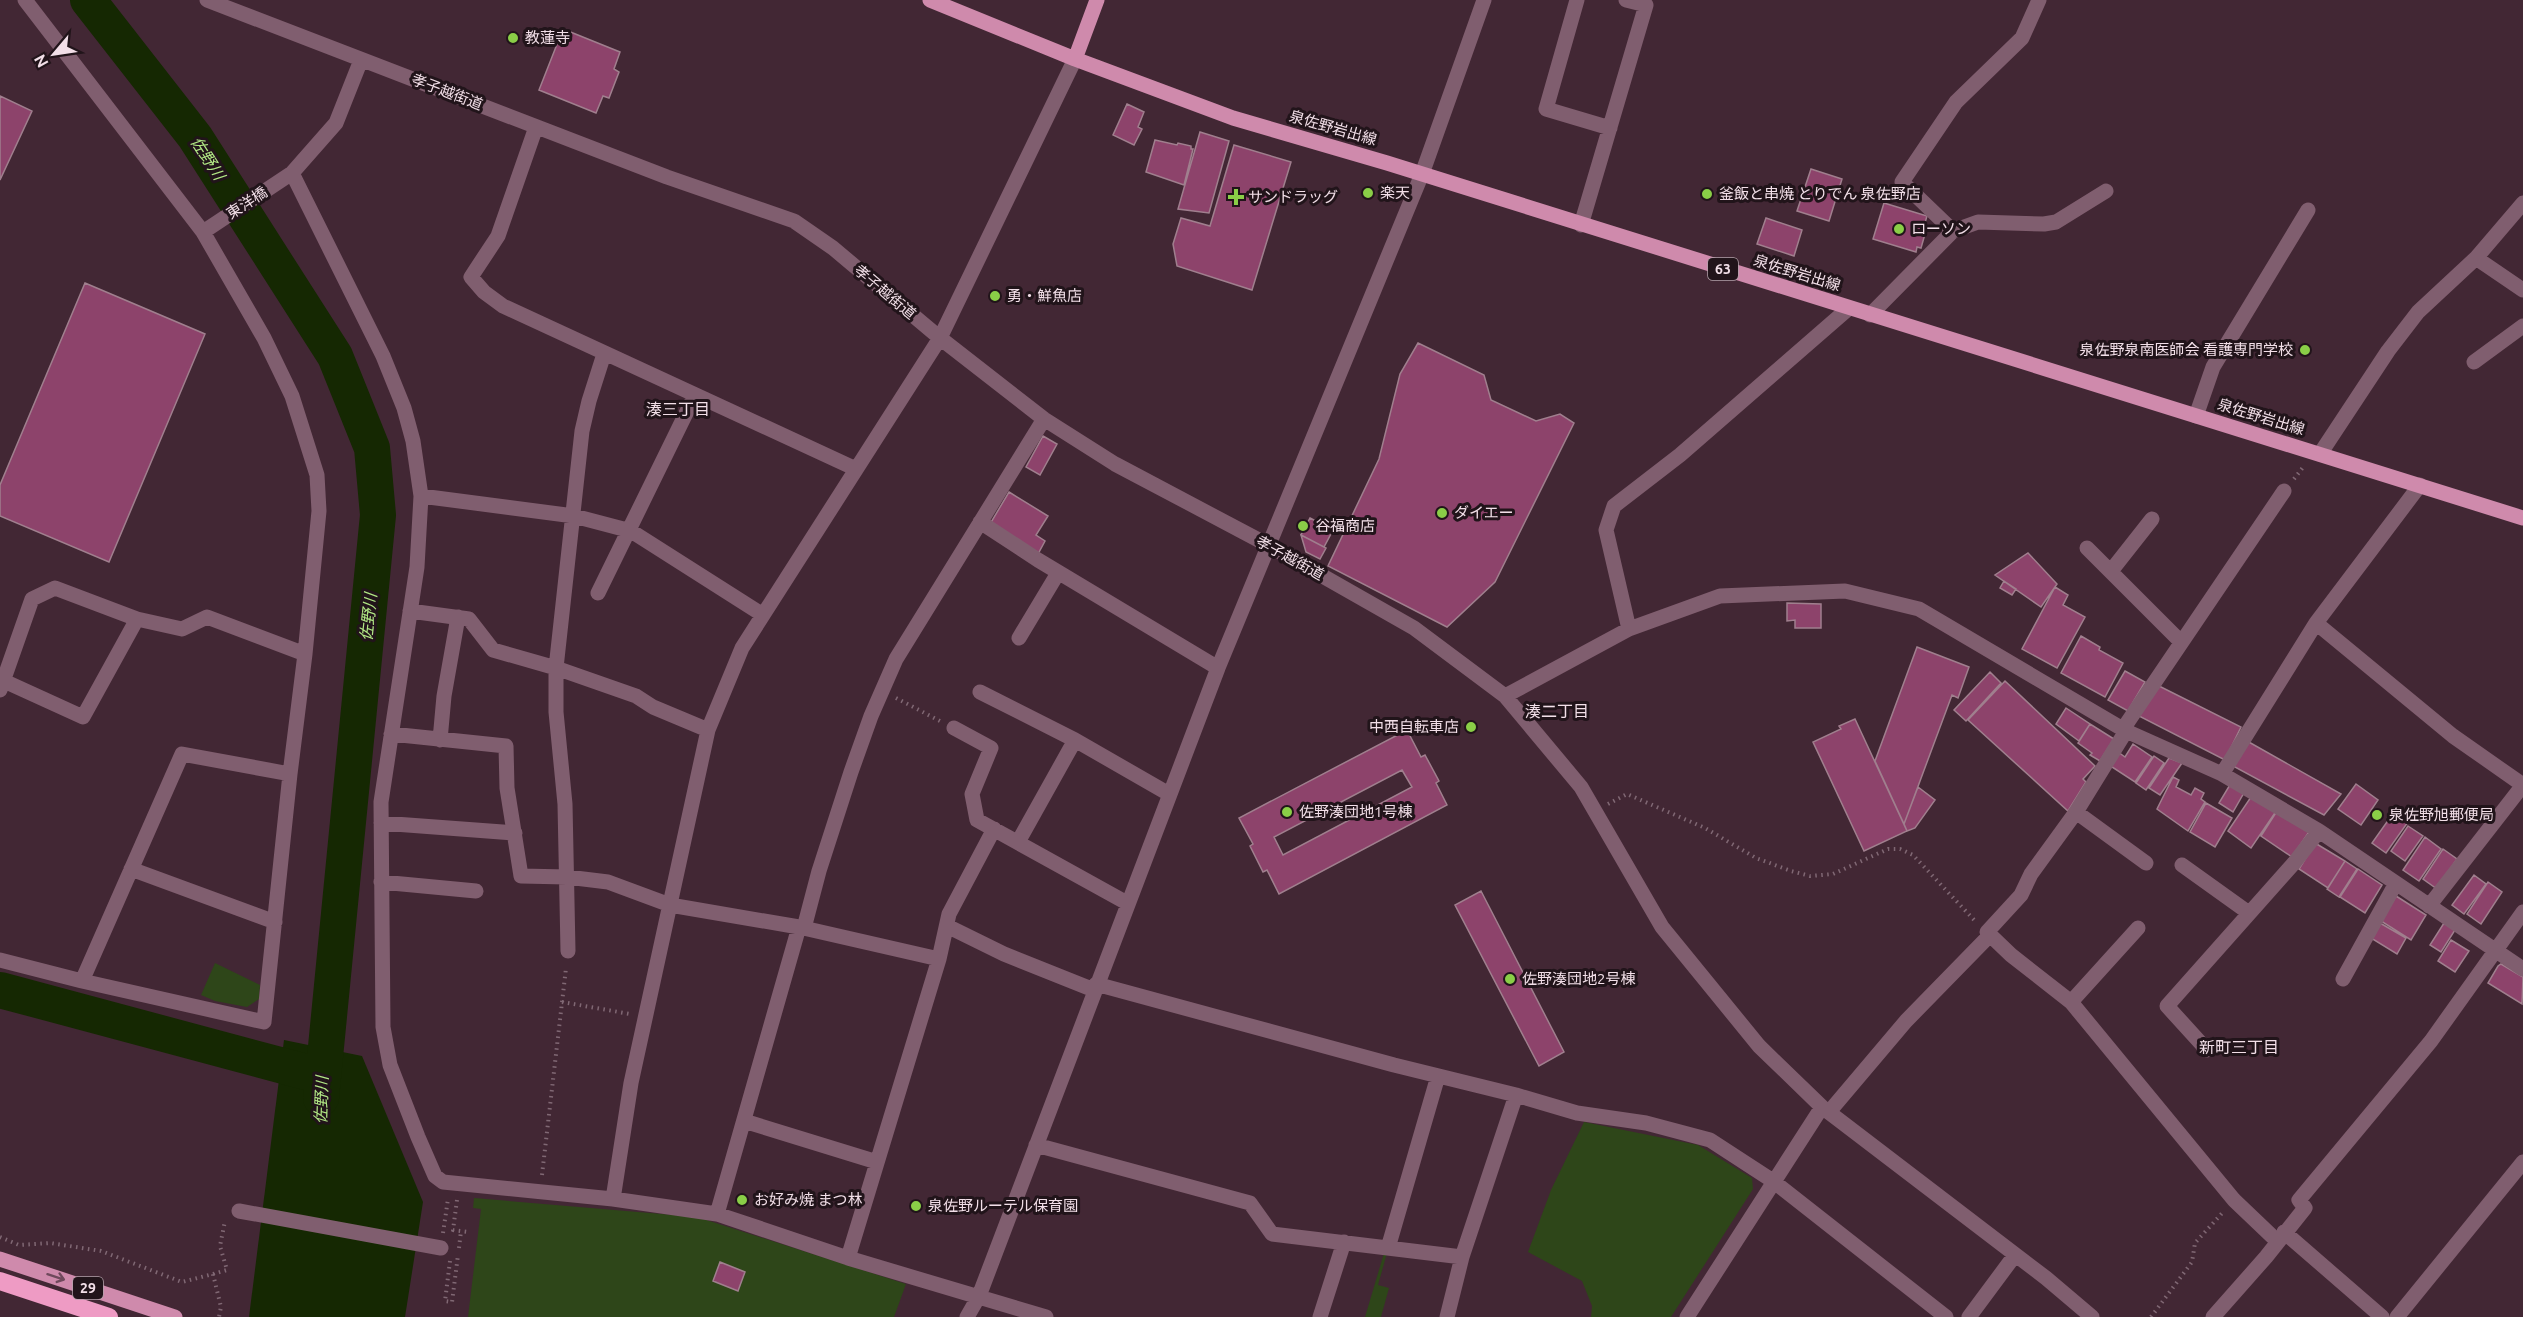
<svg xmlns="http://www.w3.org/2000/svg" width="2523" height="1317" font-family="Ubuntu,'Noto Sans JP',sans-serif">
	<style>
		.green { fill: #2e4619 }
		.water { fill: #152802 }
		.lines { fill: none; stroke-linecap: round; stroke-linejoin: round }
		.river { stroke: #152802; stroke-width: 36 }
		.building { fill: #8d436b; stroke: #a07f8e; stroke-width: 1.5; fill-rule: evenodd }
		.path { stroke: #806874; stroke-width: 4; stroke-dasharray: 1.5 4.5; stroke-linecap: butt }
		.minor { stroke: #805e6f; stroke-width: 15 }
		.major { stroke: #cf8aac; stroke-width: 15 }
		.highway { stroke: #ee9bc4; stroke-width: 18 }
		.oneway { stroke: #6f495c }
		.poi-dot { fill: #8ace47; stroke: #21141a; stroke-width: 2 }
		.labels { text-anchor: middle; stroke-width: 6; stroke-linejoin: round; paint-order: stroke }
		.shield { fill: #21141a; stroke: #b3a2aa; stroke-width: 1.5 }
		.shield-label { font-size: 14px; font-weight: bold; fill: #f2dfe8 }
		.poi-label { font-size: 15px; fill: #f2dfe8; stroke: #21141a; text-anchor: start }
		.street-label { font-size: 15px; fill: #f2dfe8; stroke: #21141a }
		.water-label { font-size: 16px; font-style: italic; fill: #b3ea86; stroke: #21141a }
		.neighbourhood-label { font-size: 16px; fill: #f2dfe8; stroke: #21141a }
	</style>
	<rect width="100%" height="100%" fill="#422734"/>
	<path class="green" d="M215,963L260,985L259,999L247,1007L215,1001L201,995Z
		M1584,1122L1698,1145L1752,1178L1753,1189L1671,1317H1591L1592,1306L1582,1281L1528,1252L1551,1190Z
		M474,1198L697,1217L906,1284L894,1317H468L481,1209L473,1208Z
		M1384,1253H1387L1378,1285L1389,1288L1381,1317H1365Z"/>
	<path class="water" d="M284,1040L362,1056L423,1202L405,1317H249Z"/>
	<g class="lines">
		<path class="river" d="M88,0L195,137L335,356L372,448L378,515L321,1098
			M0,990L321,1076"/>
	</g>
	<path class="building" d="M563,29L620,52L614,69L619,72L609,98L603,96L596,113L539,90Z
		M0,96L32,111L0,180Z
		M1127,104L1144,112L1138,127L1142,129L1134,145L1113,135Z
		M1200,132L1229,141L1209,213L1178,209Z
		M1155,140L1177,145L1178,143L1191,146V149H1193L1184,185L1146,172Z
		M1234,145L1291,162L1252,290L1177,266L1173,244L1181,218L1210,226Z
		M1811,169L1842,179L1829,221L1797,211Z
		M1884,203L1927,216L1922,233L1925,234L1921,248L1917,247L1916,252L1873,239Z
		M1766,218L1802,230L1794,256L1757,244Z
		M85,283L205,334L109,562L0,516V485Z
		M1418,343L1484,375L1491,400L1536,421L1560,414L1574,423L1495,582L1447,627L1328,566L1379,459L1400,374Z
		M1043,436L1057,444L1040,475L1026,467Z
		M1009,492L1048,516L1036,535L1045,541L1038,554L990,524Z
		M1310,518L1333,530L1324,547L1301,535Z
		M1301,535L1326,548L1320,559L1306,552Z
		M2028,553L2057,584L2041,607L1995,575Z
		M2004,581L2016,589L2012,595L2000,588Z
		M2055,587L2068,595L2063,605L2085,617L2057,668L2022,649Z
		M1787,603L1821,604V628H1795V620L1787,621Z
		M2081,636L2100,647L2099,650L2123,663L2105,697L2061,673Z
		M1917,647L1969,667L1958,698L1952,695L1904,824L1875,761Z
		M2125,671L2145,682L2128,711L2108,700Z
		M1990,672L2001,683L1966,721L1954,710Z
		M2005,681L2095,766L2083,779L2086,782L2068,811L1968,720Z
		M2155,684L2241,727L2225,760L2137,715Z
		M2066,708L2090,724L2079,741L2056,724Z
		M1855,719L1907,831L1864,851L1813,742L1841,729L1839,726Z
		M2090,724L2114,739L2100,761L2090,755L2092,753L2078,743Z
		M1407,730L1421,757L1425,755L1439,781L1436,783L1447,805L1279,894L1267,870L1263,872L1250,846L1253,844L1239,818ZM1402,770L1412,787L1283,855L1274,837Z
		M2247,741L2341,794L2324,815L2233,766Z
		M2133,744L2152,757L2135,782L2109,765L2118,752L2125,757Z
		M2154,756L2164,763L2146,790L2136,783Z
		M2169,758L2182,763L2160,795L2149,788Z
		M2173,777L2179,780L2176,787L2191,795L2195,788L2204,793L2201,799L2205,802L2188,831L2157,809Z
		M2231,783L2245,791L2233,812L2219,803Z
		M2356,784L2378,800L2361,825L2338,809Z
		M1918,787L1935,800L1915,828L1907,831L1904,824Z
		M2253,794L2277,810L2251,848L2228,831Z
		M2206,803L2232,818L2215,847L2190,832Z
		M2277,811L2309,832L2292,857L2261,836Z
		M2394,812L2408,822L2386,853L2372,843Z
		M2408,826L2423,836L2405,861L2391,851Z
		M2425,837L2441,849L2419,881L2403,870Z
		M2315,843L2345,861L2328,888L2299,869Z
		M2443,849L2457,859L2437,889L2423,879Z
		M2345,861L2357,869L2339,897L2327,889Z
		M2358,869L2382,885L2365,913L2340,897Z
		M2474,875L2486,884L2464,914L2452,905Z
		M2488,882L2502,892L2481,924L2467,914Z
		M1481,891L1564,1052L1539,1066L1455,905Z
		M2396,896L2426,915L2411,940L2381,921Z
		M2380,923L2406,938L2397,954L2371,938Z
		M2444,923L2455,930L2441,952L2430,945Z
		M2451,940L2469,951L2455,972L2438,961Z
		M2501,964L2523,977L2522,1004L2488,983L2498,966Z
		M720,1262L745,1272L738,1291L713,1281Z"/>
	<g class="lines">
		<path class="path" d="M2294,479L2304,466
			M896,698L940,721
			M1608,804L1627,794L1705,828L1756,858L1791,871L1810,876L1833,874L1888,849H1900L1913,855L1976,922
			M562,1002L630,1014
			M542,1175L566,968
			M457,1200L453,1230L469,1232
			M443,1233L448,1199
			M0,1237L19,1245L50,1243L101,1251L182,1282L213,1274L221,1307L219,1317
			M459,1248L461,1231
			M450,1261L445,1301L452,1302L458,1255
			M213,1274L227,1270L220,1246L225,1221
			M2151,1317L2192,1262L2195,1243L2224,1211"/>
		<path class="minor" d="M25,0L203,232
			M207,0L667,177L794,221L833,248L940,338L1044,419L1115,464L1270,546L1414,628L1505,696L1581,787L1662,927L1759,1046L1822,1107L2046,1278L2092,1317
			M1577,0L1546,109L1610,128
			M361,60L336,123L292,173L383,356L404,408L413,441L421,496L417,567L381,802L383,1027L390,1065L418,1137L435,1176L443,1182L613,1199L717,1214L848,1258L1046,1317
			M536,127L498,236L471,277L484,292L503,306L856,469
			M1581,225L1646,5L1626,0
			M1953,231L1902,182L1956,102L2022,38L2039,0
			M2476,258L2523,203
			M1870,315L1953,231L1978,222L2044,224L2056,222L2106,191
			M2474,362L2523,326
			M2196,416L2213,367L2308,210
			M2320,454L2388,351L2418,312L2476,258L2523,290
			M421,496L574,516L631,531L763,615
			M980,522L1038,560L1218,668
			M2087,548L2181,642
			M2111,571L2152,519
			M598,593L695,395
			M410,611L469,619L493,650L556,668L636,696L653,707L708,730
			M2316,623L2453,736L2523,785
			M1629,629L1606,530L1614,506L1680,455L1849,308
			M1019,638L1058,573
			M4,681L83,717L137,619
			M0,690L32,599L55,588L137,619L182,629L207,617L305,654
			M980,692L1075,740
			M1505,696L1629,629L1720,596L1845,591L1919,609L2126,731L2222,774L2319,831L2523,969
			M954,728L991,748L972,794L977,820L1127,903
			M2123,729L2284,491
			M2126,731L2076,812L2031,874L2021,895L1987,932L2011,955L2071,1002L2234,1200L2277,1241
			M391,734L506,746L507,788L521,876L567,877L608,882L670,905L799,927L939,959
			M440,740L444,696L458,617
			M290,774L305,654L319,511L317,475L292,396L264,338L203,232L292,173
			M2222,774L2316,623L2420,485
			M2076,812L2146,863
			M381,823L515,833
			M1018,842L1075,740L1169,794
			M2182,865L2249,913
			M131,869L275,922
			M381,882L476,891
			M2429,906L2523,785
			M947,926L1004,954L1094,990
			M804,928L819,871L851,772L871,716L896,659L1044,419
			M568,951L565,804L556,712V668L582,431L589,401L604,354
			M0,960L82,981L264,1022L290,774L182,754L82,981
			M2343,979L2396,883
			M1096,984L1394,1065L1516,1095L1577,1113L1646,1123L1710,1140L1773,1181L1946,1317
			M2071,1002L2138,928
			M2207,1050L2167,1006L2294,863L2319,831
			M1829,1112L1906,1021L1990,935
			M744,1121L877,1162
			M1036,1145L1250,1203L1272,1234L1462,1257
			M613,1199L631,1083L708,730L742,648L940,338L1075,59
			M239,1211L441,1248
			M717,1214L799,927
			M2284,1232L2382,1317
			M1388,1248L1438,1076
			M848,1258L939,959L949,914L994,829
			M967,1317L979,1296L1218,668L1422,174L1484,0
			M1320,1317L1344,1242
			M1447,1317L1462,1257L1516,1095
			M1687,1317L1822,1107
			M1969,1317L2015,1255
			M2213,1317L2266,1257L2305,1208L2299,1200L2431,1041L2523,912
			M2397,1317L2523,1162"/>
		<path class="major" d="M930,0L1075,59L1233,118L1387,163L2523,518
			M1075,59L1097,0
			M0,1259L175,1317"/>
		<path class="highway" d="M0,1281L109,1317"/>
	</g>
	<defs><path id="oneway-shaft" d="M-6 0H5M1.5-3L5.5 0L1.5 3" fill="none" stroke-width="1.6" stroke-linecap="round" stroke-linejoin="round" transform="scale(1.5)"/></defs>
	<use class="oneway" href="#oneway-shaft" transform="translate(56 1277) rotate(18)"/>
	<g class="poi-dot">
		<circle cx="513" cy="38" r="6"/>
		<circle cx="1368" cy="193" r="6"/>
		<circle cx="1707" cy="194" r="6"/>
		<path d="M1233 188h6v6h6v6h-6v6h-6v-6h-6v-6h6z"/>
		<circle cx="1899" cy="229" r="6"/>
		<circle cx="995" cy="296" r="6"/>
		<circle cx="2305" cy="350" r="6"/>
		<circle cx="1442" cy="513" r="6"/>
		<circle cx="1303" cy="526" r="6"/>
		<circle cx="1471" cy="727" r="6"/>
		<circle cx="1287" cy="812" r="6"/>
		<circle cx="2377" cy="815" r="6"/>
		<circle cx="1510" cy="979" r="6"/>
		<circle cx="742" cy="1200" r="6"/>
		<circle cx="916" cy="1206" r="6"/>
	</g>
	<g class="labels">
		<g class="shield">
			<rect x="1708" y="258" width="30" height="22" rx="4.5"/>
			<rect x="73" y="1277" width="30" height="22" rx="4.5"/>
		</g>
		<g class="shield-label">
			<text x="1723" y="274">63</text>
			<text x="88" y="1293">29</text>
		</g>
		<g class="poi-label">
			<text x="525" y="43">教蓮寺</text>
			<text x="1380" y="198">楽天</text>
			<text x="1719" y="199">釜飯と串焼 とりでん 泉佐野店</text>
			<text x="1248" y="202">サンドラッグ</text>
			<text x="1911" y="234">ローソン</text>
			<text x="1007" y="301">勇・鮮魚店</text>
			<text x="2293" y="355" text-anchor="end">泉佐野泉南医師会 看護専門学校</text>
			<text x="1454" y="518">ダイエー</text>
			<text x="1315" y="531">谷福商店</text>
			<text x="1459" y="732" text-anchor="end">中西自転車店</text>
			<text x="1299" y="817">佐野湊団地1号棟</text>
			<text x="2389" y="820">泉佐野旭郵便局</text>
			<text x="1522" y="984">佐野湊団地2号棟</text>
			<text x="754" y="1205">お好み焼 まつ林</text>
			<text x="928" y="1211">泉佐野ルーテル保育園</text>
		</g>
		<g class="street-label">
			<text transform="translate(447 92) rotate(21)" y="5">孝子越街道</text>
			<text transform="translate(1333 128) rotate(16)" y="5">泉佐野岩出線</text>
			<text transform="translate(247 203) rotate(-33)" y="5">東洋橋</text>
			<text transform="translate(1797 273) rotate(17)" y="5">泉佐野岩出線</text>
			<text transform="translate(885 292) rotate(40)" y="5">孝子越街道</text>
			<text transform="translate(2261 417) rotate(17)" y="5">泉佐野岩出線</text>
			<text transform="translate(1290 558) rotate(29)" y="5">孝子越街道</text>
		</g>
		<g class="water-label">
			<text transform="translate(208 158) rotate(57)" y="6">佐野川</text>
			<text transform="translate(368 617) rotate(-84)" y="6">佐野川</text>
			<text transform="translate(321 1100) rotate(-88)" y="6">佐野川</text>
		</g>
		<g class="neighbourhood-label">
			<text x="678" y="415">湊三丁目</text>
			<text x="1557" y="717">湊二丁目</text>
			<text x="2239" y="1053">新町三丁目</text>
		</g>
	</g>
	<g transform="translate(54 54) rotate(241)" stroke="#21141a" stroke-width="4.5" paint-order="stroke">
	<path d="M0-4.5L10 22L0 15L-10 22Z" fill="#f2dfe8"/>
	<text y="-9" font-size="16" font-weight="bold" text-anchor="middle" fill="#f2dfe8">N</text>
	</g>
</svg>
